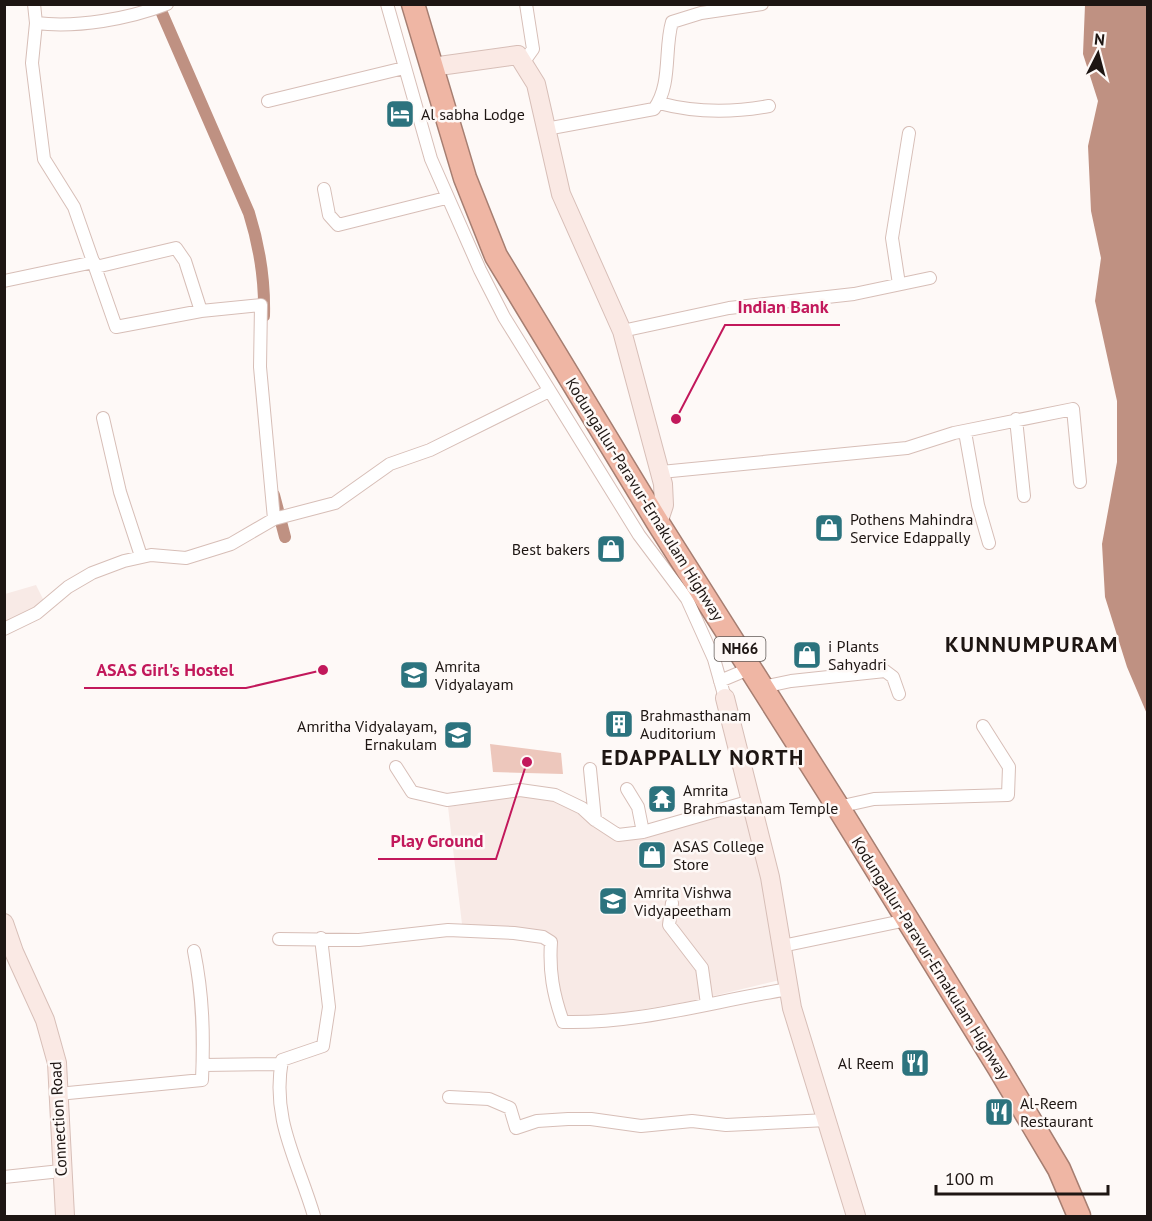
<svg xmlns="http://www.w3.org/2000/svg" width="1152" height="1221" font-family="'PT Sans',sans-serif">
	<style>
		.built { fill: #f8eae6 }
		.green { fill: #edc7bc }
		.water { fill: #bf9182 }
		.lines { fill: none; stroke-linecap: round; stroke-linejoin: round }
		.canal { stroke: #bf9182; stroke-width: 12 }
		.street-casing { stroke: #d7beb7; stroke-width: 14 }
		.secondary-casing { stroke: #d7beb7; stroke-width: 20 }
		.highway-casing { stroke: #a67e71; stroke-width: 25 }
		.street { stroke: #fff; stroke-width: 12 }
		.secondary { stroke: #fae9e4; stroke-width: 18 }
		.highway { stroke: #efb6a4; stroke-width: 22 }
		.labels { text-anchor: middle; stroke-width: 5; stroke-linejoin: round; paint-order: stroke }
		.shield { fill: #fef9f7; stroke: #615a57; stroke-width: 1.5 }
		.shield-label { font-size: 15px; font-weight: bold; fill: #1e1613 }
		.poi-label { font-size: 16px; fill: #1e1613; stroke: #fef9f7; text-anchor: start }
		.street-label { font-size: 16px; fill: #1e1613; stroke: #fef9f7 }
		.district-label { font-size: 22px; font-weight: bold; letter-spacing: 1.5px; fill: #1e1613; stroke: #fef9f7 }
		.leader { fill: none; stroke: #c2185b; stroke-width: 2 }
		.callout-dot { fill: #c2185b; stroke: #fef9f7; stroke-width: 2 }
		.callout-label { font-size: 18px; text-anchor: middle; font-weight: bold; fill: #c2185b; stroke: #fef9f7; stroke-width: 5; stroke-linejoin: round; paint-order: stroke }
	</style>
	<rect width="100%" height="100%" fill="#fef9f7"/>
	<path class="built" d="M36,585L44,601L5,627V594Z
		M519,796L553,799L578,810L619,838L747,806L764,878L780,980L697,1000L599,1017H567L555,969L558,939L535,930L462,924L448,807Z"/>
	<path class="green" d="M490,744L561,753L563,774L493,772Z"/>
	<path class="water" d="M1085,5H1147V714L1127,667L1105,597L1102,544L1117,462V401L1095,301L1101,258L1091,211L1088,146L1098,101L1083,54Z"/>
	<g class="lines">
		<path class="canal" d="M158,4L249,213C260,248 265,279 264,316
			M274,495L285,537"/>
		<g class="street-casing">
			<path id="street" d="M34,4L36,23L32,63L44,159L74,207L116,327L201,311L185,261L176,248L96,267
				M387,4L431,159L480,270L504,317L639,535L687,599L714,659L725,698
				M36,23C77,28 129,19 167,4
				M523,63L533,49L526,4
				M268,101L404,68
				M659,103C696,113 731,113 769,106
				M546,129L654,109C672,85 664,49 672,22L701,13L762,4
				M324,189L329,215L338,225L446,198
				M4,281L94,262
				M899,284L892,238L909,133
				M201,311L261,305L260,367L274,519
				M622,331L729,308L854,294L930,278
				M103,418L120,492L141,556
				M1016,419L1024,496
				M965,432L978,505L989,543
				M661,472L907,448L954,433L1073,409L1080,482
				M4,629L37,613L68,587L92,573L124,561L151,555L186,558L231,544L274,519L335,503L390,464L430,450L549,391
				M720,681L751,668
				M763,687L791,681L885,671L893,677L899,694
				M396,767L412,792L447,800L520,790L555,795L582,808L595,820
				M590,769L595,820L618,835L643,832
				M627,789L638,807L643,832L751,801
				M838,807L874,799L1008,795L1009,767L983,726
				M672,903L669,925L702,968L707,1004
				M279,939L359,940L448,930L514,933L543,937L551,942C549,971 553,994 563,1022C640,1024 713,1001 789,989
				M782,946L907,920
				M203,1065L281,1064
				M58,1094L202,1080C204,1035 203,995 194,951
				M449,1097L489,1099L510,1108L516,1128L537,1121L568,1119H591L641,1126L692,1121L726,1125L827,1120
				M4,1177L61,1171
				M314,1216C298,1161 271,1120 282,1060L323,1046L329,1007L321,938"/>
		</g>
		<g class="secondary-casing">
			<path id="secondary" d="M432,67L518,55L536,84L561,194L622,331L663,484L664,505L658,523
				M725,698L770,877L792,1008L856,1216
				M4,923L14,952L45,1020L57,1063L65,1216"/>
		</g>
		<g class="highway-casing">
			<path id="highway" d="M413,4L465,178L496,256L658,523L838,807L999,1068L1059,1169L1079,1216"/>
		</g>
		<use href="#street" class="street"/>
		<use href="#secondary" class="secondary"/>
		<use href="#highway" class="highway"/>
	</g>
	<defs>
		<g id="hotel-square" transform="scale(1.5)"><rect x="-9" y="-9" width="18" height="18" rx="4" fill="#2c737e" stroke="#fef9f7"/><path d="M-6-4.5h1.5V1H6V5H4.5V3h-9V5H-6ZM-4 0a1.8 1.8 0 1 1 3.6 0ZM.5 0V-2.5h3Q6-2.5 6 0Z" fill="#fff"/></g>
		<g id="shop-square" transform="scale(1.5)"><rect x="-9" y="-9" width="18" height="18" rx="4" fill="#2c737e" stroke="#fef9f7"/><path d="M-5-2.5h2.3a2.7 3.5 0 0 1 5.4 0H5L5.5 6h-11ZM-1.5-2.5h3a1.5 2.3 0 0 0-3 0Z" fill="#fff"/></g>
		<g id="school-square" transform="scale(1.5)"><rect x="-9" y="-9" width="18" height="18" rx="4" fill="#2c737e" stroke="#fef9f7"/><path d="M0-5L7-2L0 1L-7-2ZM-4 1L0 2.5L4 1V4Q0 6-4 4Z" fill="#fff"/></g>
		<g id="building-square" transform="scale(1.5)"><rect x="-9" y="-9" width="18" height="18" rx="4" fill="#2c737e" stroke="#fef9f7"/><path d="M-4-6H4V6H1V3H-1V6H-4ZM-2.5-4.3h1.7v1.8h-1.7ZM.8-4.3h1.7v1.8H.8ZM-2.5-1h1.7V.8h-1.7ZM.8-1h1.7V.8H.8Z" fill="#fff"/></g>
		<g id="temple-square" transform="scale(1.5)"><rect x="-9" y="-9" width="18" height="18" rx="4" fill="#2c737e" stroke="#fef9f7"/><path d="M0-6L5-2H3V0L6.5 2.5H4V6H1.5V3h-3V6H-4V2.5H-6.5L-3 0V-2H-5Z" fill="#fff"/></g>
		<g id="university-square" transform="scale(1.5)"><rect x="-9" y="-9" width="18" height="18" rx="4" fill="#2c737e" stroke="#fef9f7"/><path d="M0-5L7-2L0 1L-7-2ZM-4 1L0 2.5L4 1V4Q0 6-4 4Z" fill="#fff"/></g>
		<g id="restaurant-square" transform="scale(1.5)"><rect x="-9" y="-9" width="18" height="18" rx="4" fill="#2c737e" stroke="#fef9f7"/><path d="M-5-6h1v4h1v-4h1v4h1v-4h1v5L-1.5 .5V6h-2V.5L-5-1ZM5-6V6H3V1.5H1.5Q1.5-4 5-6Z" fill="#fff"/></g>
	</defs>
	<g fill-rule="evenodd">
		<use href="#hotel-square" x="400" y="114"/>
		<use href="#shop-square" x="829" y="528"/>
		<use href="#shop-square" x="611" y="549"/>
		<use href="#shop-square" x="807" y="655"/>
		<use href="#school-square" x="414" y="675"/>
		<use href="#building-square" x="619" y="724"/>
		<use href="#school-square" x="458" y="735"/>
		<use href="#temple-square" x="662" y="799"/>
		<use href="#shop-square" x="652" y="855"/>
		<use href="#university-square" x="613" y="901"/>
		<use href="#restaurant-square" x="915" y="1063"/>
		<use href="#restaurant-square" x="999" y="1112"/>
	</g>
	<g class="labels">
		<rect class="shield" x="714.5" y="637" width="51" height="24" rx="4.5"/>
		<g class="shield-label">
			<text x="740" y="654">NH66</text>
		</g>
		<g class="poi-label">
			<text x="421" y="120">Al sabha Lodge</text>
			<text x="850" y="525">Pothens Mahindra<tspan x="850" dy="18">Service Edappally</tspan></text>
			<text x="590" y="555" text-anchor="end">Best bakers</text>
			<text x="828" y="652">i Plants<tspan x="828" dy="18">Sahyadri</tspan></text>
			<text x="435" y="672">Amrita<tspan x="435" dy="18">Vidyalayam</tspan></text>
			<text x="640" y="721">Brahmasthanam<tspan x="640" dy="18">Auditorium</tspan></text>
			<text x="437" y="732" text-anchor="end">Amritha Vidyalayam,<tspan x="437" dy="18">Ernakulam</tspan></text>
			<text x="683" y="796">Amrita<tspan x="683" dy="18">Brahmastanam Temple</tspan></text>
			<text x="673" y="852">ASAS College<tspan x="673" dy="18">Store</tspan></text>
			<text x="634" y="898">Amrita Vishwa<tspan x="634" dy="18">Vidyapeetham</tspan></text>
			<text x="894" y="1069" text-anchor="end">Al Reem</text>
			<text x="1020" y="1109">Al-Reem<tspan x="1020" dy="18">Restaurant</tspan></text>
		</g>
		<g class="street-label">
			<text transform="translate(645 499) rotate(58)" y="6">Kodungallur-Paravur-Ernakulam Highway</text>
			<text transform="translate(931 958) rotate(58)" y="6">Kodungallur-Paravur-Ernakulam Highway</text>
			<text transform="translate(58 1119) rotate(-93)" y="6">Connection Road</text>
		</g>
		<g class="district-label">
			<text x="1032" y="652">KUNNUMPURAM</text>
			<text x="703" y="765">EDAPPALLY NORTH</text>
		</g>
	</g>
	<path class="leader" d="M676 419L725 325H840M323 670L246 688H84M527 762L496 859H378"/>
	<g class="callout-dot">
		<circle cx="676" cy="419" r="6"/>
		<circle cx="323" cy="670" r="6"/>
		<circle cx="527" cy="762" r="6"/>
	</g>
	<g class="callout-label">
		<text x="783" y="313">Indian Bank</text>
		<text x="165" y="676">ASAS Girl's Hostel</text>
		<text x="437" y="847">Play Ground</text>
	</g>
	<rect width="1152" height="1221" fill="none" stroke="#1e1613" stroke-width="12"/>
	<g transform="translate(1098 54) rotate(6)" stroke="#fef9f7" stroke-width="4.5" paint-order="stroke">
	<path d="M0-4.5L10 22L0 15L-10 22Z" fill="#1e1613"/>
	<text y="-9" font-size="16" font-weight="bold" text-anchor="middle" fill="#1e1613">N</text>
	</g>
	<path d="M936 1185v9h172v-9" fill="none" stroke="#1e1613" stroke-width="3"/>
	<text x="945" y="1185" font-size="18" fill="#1e1613" stroke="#fef9f7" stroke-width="4.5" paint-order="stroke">100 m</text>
</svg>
